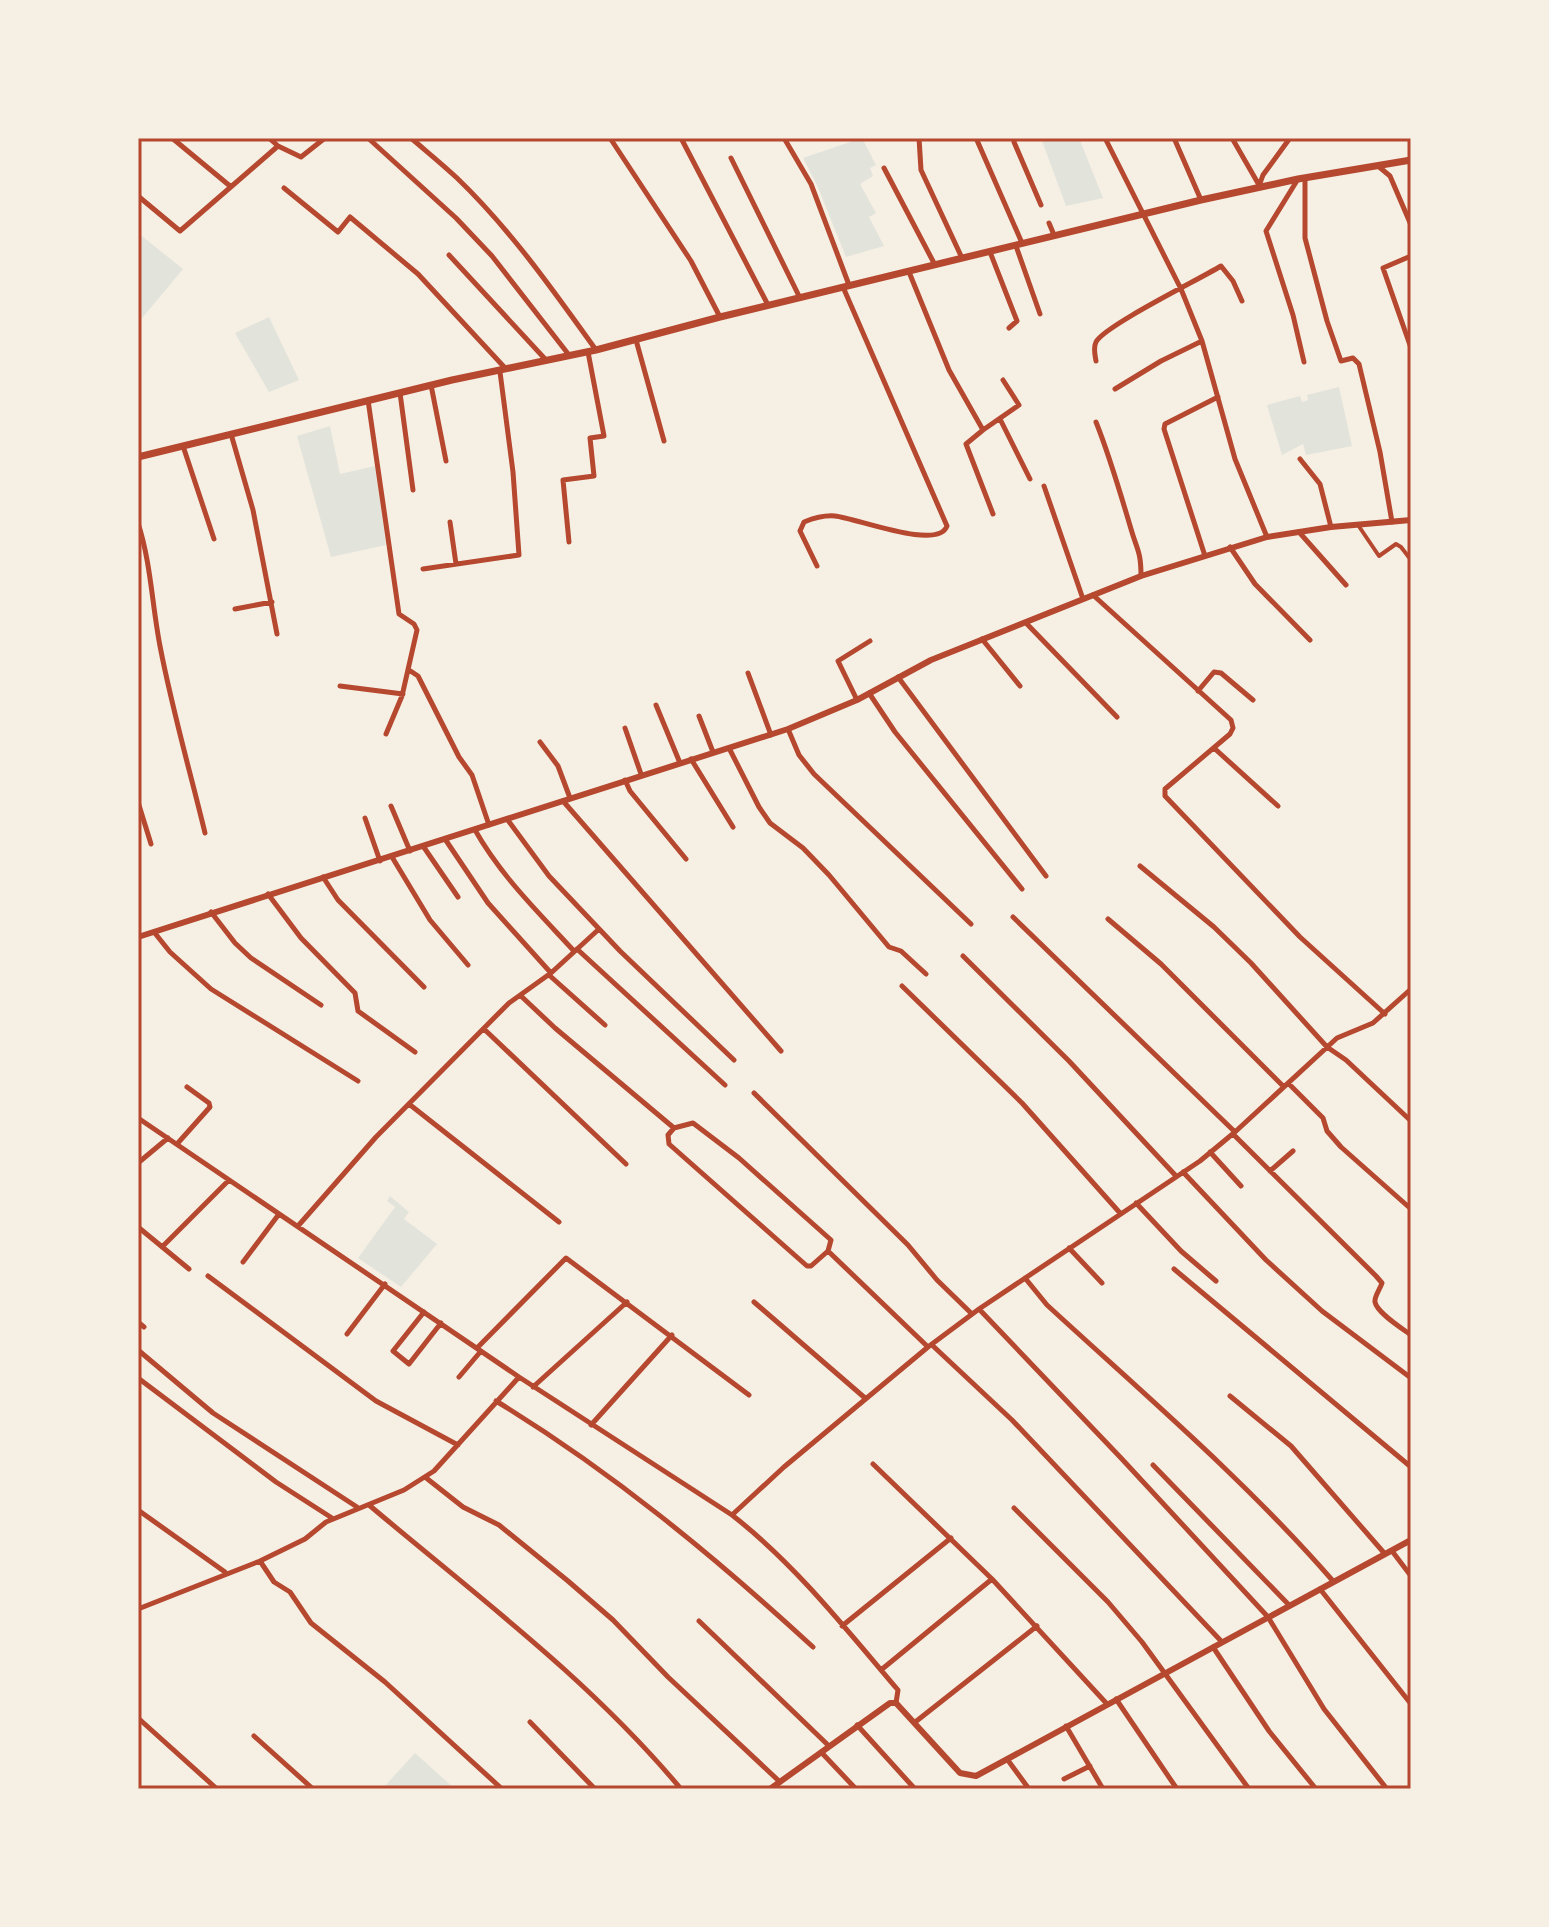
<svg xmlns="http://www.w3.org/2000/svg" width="1549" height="1927" font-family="'Sofia Sans Condensed',sans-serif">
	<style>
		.green { fill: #e2e4dc }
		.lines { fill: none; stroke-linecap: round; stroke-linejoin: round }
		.pedestrian { stroke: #b5482f; stroke-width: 4 }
		.minor { stroke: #b5482f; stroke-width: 5 }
		.tertiary { stroke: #b5482f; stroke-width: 6 }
		.secondary { stroke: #b5482f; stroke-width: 7 }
		.neatline { fill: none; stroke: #b5482f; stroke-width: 3 }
	</style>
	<rect width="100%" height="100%" fill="#f6efe4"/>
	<path class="green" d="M862,138L876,165L870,168L873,176L860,184L876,213L869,217L884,246L846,257L817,185L803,158Z
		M1041,138H1079L1103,198L1066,206Z
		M138,233L183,269L138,323Z
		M269,317L299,380L269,392L235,333Z
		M1339,387L1352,446L1306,455L1303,444L1282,455L1267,405L1300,396L1302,402L1308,400L1307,395Z
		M330,426L340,474L375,466L386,545L331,557L297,436Z
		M390,1196L409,1212L404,1219L437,1244L401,1287L358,1258L395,1207L387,1201Z
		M415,1753L455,1789H382Z"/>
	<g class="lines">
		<path class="pedestrian" d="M1358,525L1379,556L1396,544L1401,547L1411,560"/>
		<path class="minor" d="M172,138L230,186
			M269,138L278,146
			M368,138L456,218L492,256L569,355
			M411,138C426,151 442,164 457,178C510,229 553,290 596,350
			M610,138L691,261L720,317
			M681,138L768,305
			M784,138L811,184L849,285
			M919,138L921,170L962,258
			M976,138L1022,243
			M1105,138L1181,289L1202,341L1235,459L1267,537
			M1174,138L1201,200
			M1232,138L1259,185
			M1014,142L1041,205
			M731,158L800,298
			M1378,166L1390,176L1411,225
			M884,168L935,265
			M1305,178V238L1327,321L1341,361L1353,358L1359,364L1380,452L1392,522
			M1298,179L1266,231L1293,315L1304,362
			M1259,186L1263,175L1290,138
			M284,188L338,232L350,217L418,274L506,369
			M138,196L180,231L278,146L301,157L325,138
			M1049,223L1054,235
			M1016,246L1040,314
			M990,252L1017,321L1009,328
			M449,255L546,360
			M1411,256L1383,268L1411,348
			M909,272L949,370L983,430L966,444L993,514
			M636,340L664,441
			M1096,361C1095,355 1093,348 1096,342C1104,326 1200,279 1221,266L1233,281L1242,301
			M431,385L446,461
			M1115,389L1161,361L1202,341
			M400,393L413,490
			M368,400L399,614L414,624L417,630L402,696L386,734
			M1000,419L1030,479
			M1096,422C1110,457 1120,492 1131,529C1137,550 1141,551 1141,576
			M983,430L1019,405L1003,380
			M231,434L253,510L277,634
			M183,446L214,539
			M1300,459L1320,484L1331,527
			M1044,486L1083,599
			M450,522L456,564
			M138,523C151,563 152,605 160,646C172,709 190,771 205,833
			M1299,532L1346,585
			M569,542L563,480L594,476L590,438L604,436L588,352
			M1230,547L1255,584L1310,640
			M1205,556L1164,429L1165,424L1218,397
			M817,566L800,531L804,522C814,518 824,515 835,516C856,518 938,551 947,526L843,287
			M423,569L519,555L513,472L500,372
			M1093,595L1231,720L1233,728L1230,734L1165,789V796L1300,937L1385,1014
			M235,609L272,602
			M1026,623L1117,717
			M982,639L1020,686
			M409,670L418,676L459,757L472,775L489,825
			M748,673L771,735
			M898,677L1046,876
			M340,686L403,694
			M1198,691L1214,672L1221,673L1253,700
			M869,693L895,732L1022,889
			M857,700L838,661L870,641
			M656,705L680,763
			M699,716L713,752
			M625,728L641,774
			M788,729L799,755L814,774L971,924
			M540,742L558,766L570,798
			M729,748L759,807L770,823L803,848L829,875L889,947L901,951L926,974
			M1214,748L1278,806
			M691,759L733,827
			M625,780L630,791L686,859
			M563,801L781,1051
			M138,802L151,844
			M391,806L410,851
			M365,818L380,861
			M507,819L549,876L620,951L734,1060
			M475,830C501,876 538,912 574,951
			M445,839L488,903L551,973
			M423,846L458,897
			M392,857L430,920L468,965
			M1140,866L1214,927L1251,963L1327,1047L1346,1060L1411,1121
			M323,877L338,900L424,987
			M268,894L301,938L355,993L358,1011L415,1052
			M211,912L235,943L251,958L321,1005
			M1013,917L1235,1132
			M1108,919L1161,964L1284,1087
			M154,932L170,952L211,989L358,1081
			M577,949L725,1085
			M963,956L1069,1061L1176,1176
			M549,975L605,1025
			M902,986L1022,1103L1120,1213
			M521,996L555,1028L674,1128L693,1123L739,1158L831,1240L828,1251L928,1347
			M484,1029L626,1164
			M1288,1083L1323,1118L1327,1131L1341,1147L1411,1209
			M754,1093L908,1245L937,1280L972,1314
			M409,1104L559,1222
			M138,1118L519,1377L732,1515C795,1564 846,1629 898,1690L896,1703
			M674,1128L668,1135L669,1144L807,1266H811L828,1251
			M1233,1134L1376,1276L1382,1283C1380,1289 1374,1297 1375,1302C1377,1313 1403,1329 1411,1335
			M177,1144L210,1107L209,1103L187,1087
			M1210,1152L1241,1186
			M138,1163L168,1138
			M1270,1171L1293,1151
			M1183,1172L1266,1260L1322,1311L1411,1378
			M1136,1203L1181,1251L1216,1281
			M298,1226L376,1137L496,1016L509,1003L551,973L599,929
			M138,1227L189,1269
			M162,1247L229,1180
			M1069,1248L1102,1283
			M243,1262L279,1214
			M1174,1269L1411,1467
			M208,1276L376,1401L458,1445
			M1025,1278L1047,1305C1145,1395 1246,1481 1333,1581
			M754,1302L865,1398
			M979,1309L1121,1458L1268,1617L1324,1709L1387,1789
			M424,1312L393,1351L409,1364L441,1323
			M138,1322L144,1327
			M347,1334L385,1284
			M932,1345L1012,1420L1222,1642
			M477,1348L566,1258L749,1395
			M138,1350L213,1413L357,1507
			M459,1377L481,1351
			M138,1378L276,1482L332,1518
			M533,1387L627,1302
			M1230,1396L1291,1446L1385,1554
			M496,1401C611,1471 714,1556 813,1647
			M591,1425L672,1335
			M873,1464L992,1579L1107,1704
			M1153,1465L1289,1605
			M425,1477L463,1507L499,1525L568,1581L613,1620L668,1677L780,1782
			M369,1505C478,1597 589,1679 681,1789
			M1014,1508L1108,1602L1142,1642L1249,1789
			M138,1510L225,1572
			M732,1515L784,1467L928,1347L979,1309L1200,1161L1235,1132L1337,1038L1373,1023L1411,989
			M1392,1551L1411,1576
			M260,1561L274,1582L290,1592L311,1623L385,1682L502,1789
			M1320,1589L1411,1704
			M138,1609L260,1561L305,1539L326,1522L404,1490L434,1471L519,1377
			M699,1621L829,1746
			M842,1626L951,1538
			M1213,1647L1269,1731L1316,1789
			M881,1670L992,1579
			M1116,1699L1177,1789
			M138,1718L217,1789
			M530,1722L595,1789
			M914,1723L1037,1626
			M857,1725L915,1789
			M1066,1726L1103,1789
			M254,1736L313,1789
			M821,1752L856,1789
			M1007,1759L1029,1789
			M1064,1779L1090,1766"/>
		<path class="tertiary" d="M138,937L788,729L857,700L931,660L1141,576L1267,537L1331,527L1411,520
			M770,1789L890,1703H896L960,1773L976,1776L1411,1540"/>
		<path class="secondary" d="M138,457L452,380L596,350L720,317L1201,200L1298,179L1411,160"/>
	</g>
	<rect width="1549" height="1927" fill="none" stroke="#f6efe4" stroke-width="280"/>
	<rect x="140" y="140" width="1269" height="1647" class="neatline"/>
</svg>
